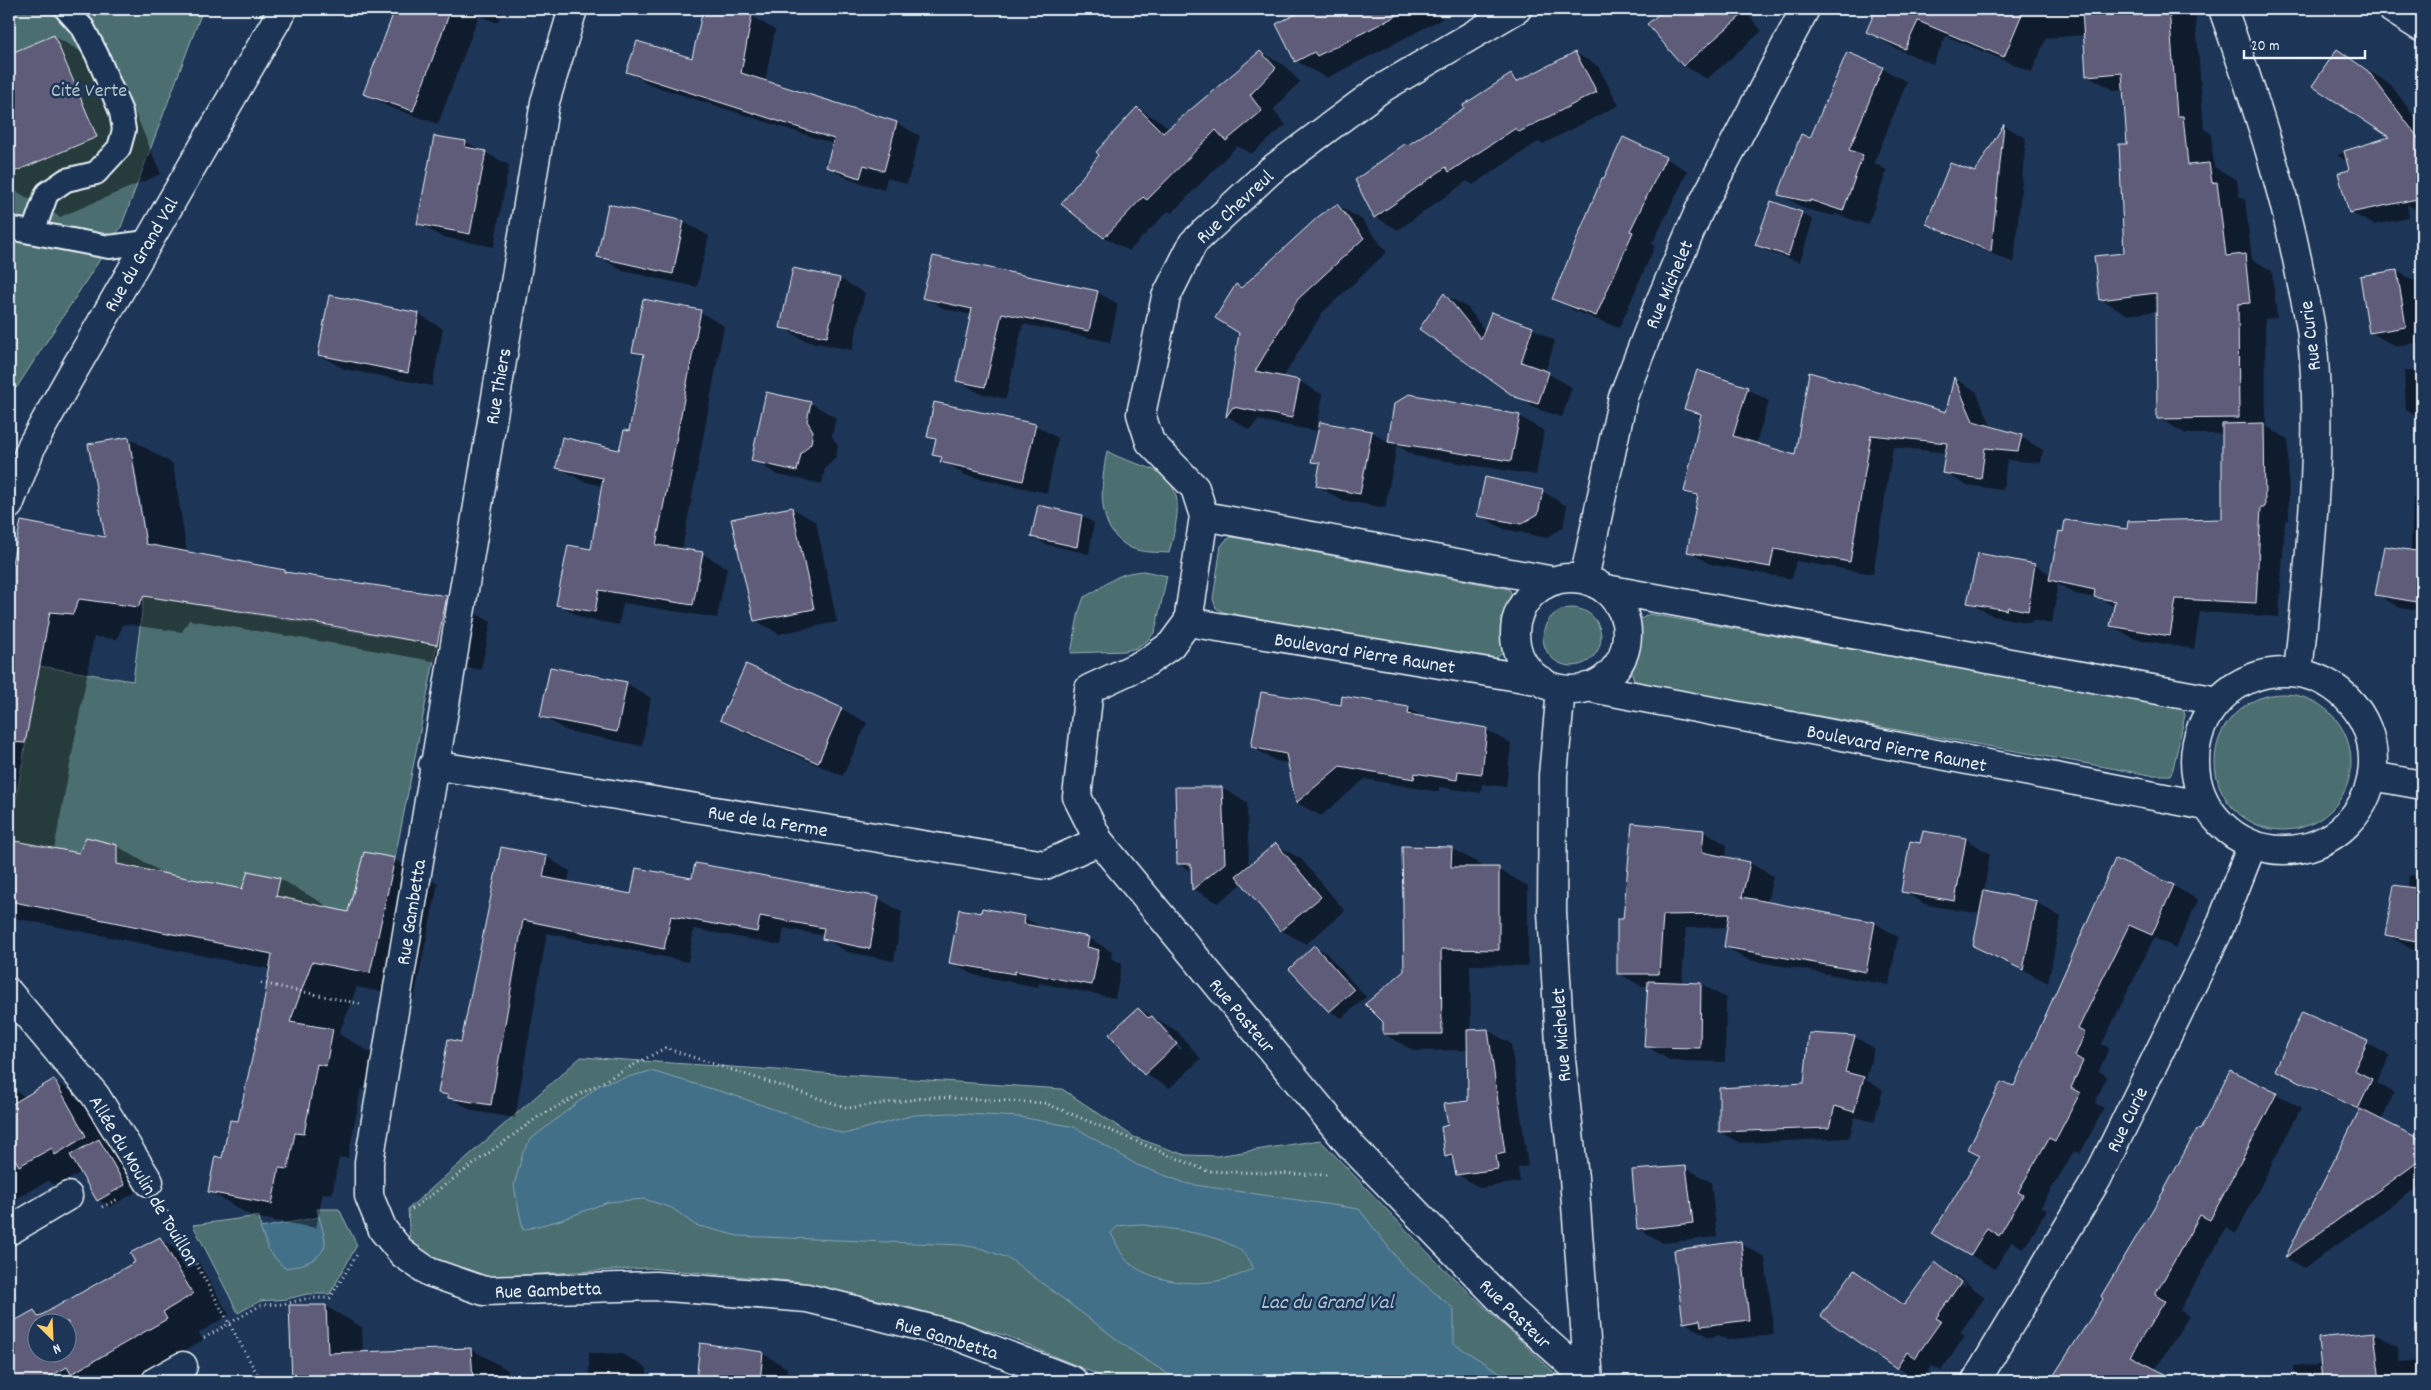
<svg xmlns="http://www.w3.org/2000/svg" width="2431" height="1390" font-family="Dekko,sans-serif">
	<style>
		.green { fill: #4c6e70; stroke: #9ab0b4 }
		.water { fill: #436f89; stroke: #85a3b5; fill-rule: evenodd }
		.shadow { fill: #0007; fill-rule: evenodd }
		.building { fill: #5e5b79; stroke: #e8f1f8; fill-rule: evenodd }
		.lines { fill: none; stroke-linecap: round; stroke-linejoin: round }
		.service-casing { stroke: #e8f1f8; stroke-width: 26 }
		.minor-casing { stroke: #e8f1f8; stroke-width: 31 }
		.tertiary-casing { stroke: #e8f1f8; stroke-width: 31 }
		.path { stroke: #e8f1f8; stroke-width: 3; stroke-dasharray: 1 4; stroke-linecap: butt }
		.service { stroke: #1d3557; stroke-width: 22 }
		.minor { stroke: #1d3557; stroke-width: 28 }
		.tertiary { stroke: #1d3557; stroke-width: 28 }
		.labels { text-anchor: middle; stroke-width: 5; stroke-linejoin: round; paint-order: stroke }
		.park-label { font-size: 20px; fill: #b1c3c8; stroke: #1d3557 }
		.street-label { font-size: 20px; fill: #e8f1f8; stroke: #1d3557 }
		.water-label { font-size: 21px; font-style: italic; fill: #aec4d1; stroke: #1d3557 }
	</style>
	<rect width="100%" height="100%" fill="#1d3557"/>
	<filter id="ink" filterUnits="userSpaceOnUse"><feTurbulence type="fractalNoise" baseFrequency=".02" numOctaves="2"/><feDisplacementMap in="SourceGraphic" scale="10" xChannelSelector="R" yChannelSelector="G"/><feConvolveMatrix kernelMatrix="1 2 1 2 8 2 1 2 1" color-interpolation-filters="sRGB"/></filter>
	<g filter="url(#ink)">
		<path class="green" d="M9,9H203L121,227L17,387L9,391Z
			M1107,451C1122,460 1138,463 1154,470C1189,487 1176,523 1169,553C1157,552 1142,553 1131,548C1094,530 1101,483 1107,451Z
			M1232,537L1509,589L1515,599L1503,652L1494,660L1223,612L1216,608L1213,599L1221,546L1226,540Z
			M1144,571L1167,576L1155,632L1147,641L1136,648L1125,651L1071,653L1079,611L1084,597C1111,584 1112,573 1144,571Z
			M144,596L437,645L395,858L364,852L348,912L276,896L280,878L248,871L242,889L117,864V845L86,837L79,853L9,840L39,666L133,681Z
			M1543 637a29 29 0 1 1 58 0a29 29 0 1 1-58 0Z
			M1649,614L2176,706L2183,709L2185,715L2173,769L2170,775H2150L1640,684L1634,681L1632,673L1640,637L1638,623L1641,619Z
			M2215 762a68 68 0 1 1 136 0a68 68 0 1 1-136 0Z
			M581,1057L1062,1089L1134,1137L1185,1155L1217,1156L1320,1140L1437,1262L1563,1381H1112L1007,1336L908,1307L801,1282L649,1268L486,1277L435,1265L410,1246L408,1209Z
			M317,1209H339L357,1245L330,1294H307L287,1299L260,1301L238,1313L193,1225L259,1216C262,1238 268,1252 284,1267L325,1241Z"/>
		<path class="water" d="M651,1071L736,1096L844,1134L914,1115L950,1113L1020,1117L1075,1127L1137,1165L1188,1184L1359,1209L1403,1266L1454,1309V1344L1514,1381H1179L1135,1353L1010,1259L983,1249L962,1245L738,1236L695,1225L672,1208L644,1199L608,1202L561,1220L523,1230L514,1186L523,1152L531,1139L601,1084ZM1139,1224C1168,1230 1244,1233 1253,1268C1219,1289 1161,1288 1129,1263C1121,1256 1116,1242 1111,1233L1118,1226Z
			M319,1217C321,1224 324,1233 325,1241C326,1259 299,1267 284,1268L269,1251L260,1228Z"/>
		<path class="shadow" d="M396,9H504L497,23L479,15L438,124L389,107L365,93Z
			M704,9H758L753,17L775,30L765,82L897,123L920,136L907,184L887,178L884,190L851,180L827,167L834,144L651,85L628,72L693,60Z
			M1293,9L1323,21L1328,9H1437L1442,19L1327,78L1296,61V15Z
			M1667,9H1743L1762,31L1707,79L1683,65L1649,24Z
			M1877,9H2195L2204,129L2211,133L2214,167L2237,180L2239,196L2245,200L2252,259L2272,271L2277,318L2265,319L2266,426L2288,439L2289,520L2285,521L2279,617L2200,612L2194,649L2135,639L2111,626L2115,607L2101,599L2075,594L2058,584L2052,624L2032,620L2031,623L1993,616L1969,602L2035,565L2052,575L2128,530L2223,521V434H2186L2158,418L2157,311L2128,315L2101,299L2125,254L2129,145L2125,90L2115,91L2087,75L2085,35L2046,38L2032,72L1946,36L1933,64L1895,48L1868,32Z
			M54,36L118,73L161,174L60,217L9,187V55Z
			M2338,51L2391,85L2422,127V215L2407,204L2409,218L2374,225L2350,212L2351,171L2349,163L2337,155L2392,137Z
			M1261,52L1285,66L1300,82L1273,110L1286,125L1251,154L1237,146L1172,213L1168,211L1129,251L1104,237L1137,108L1162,122L1169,130Z
			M1575,53L1598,66L1619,105L1543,144L1538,142L1473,185L1467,181L1398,230L1375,217L1408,146L1511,75L1521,81Z
			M1882,68L1907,82L1874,163L1887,170L1868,225L1835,214V216L1805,209L1780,194L1811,139Z
			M2005,126L2026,138L2014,263L1949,236L1927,223L1976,174Z
			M466,142L509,165L494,247L442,237L418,223Z
			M1665,158L1688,171L1652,244L1655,246L1619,328L1575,311L1553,298Z
			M609,205L684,222L709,236L697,287L623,271L598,256Z
			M1337,205L1361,219L1387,252L1322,313L1283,378L1299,381L1323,395L1316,431L1258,420L1250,430L1227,416L1240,332L1241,289Z
			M1801,213L1813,220L1800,262L1769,252L1757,245Z
			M794,270L840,279L865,293L852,350L806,341L781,327Z
			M2397,271L2422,285V342L2395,346L2370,332Z
			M1097,292L1118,304L1110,342L1023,324L1006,399L979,393L958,380L972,315L945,309L924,297Z
			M1445,295L1468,308L1485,331L1532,328L1555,341L1545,372L1572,387L1562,417L1540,410L1516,396Z
			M700,312L724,326L682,550L703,554L727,568L717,618L623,603L619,625L582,618L558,604L592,550L603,486L582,481L558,467L620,451L630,433L644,357L634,351Z
			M419,314L443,329L432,386L344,369L319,355Z
			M2422,369V420L2406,410L2404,371Z
			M1810,374L1947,414L1955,379L1976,391L1992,428L2021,437L2043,450L2041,463L2007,460L2003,490L1966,485L1944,472L1947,453L1893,447L1873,574L1796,561L1792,579L1710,564L1688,551L1699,499L1686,491L1702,418L1686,408L1747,389L1769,401L1756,444L1796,457Z
			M767,393L811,403L836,418L832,436L838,446L836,457L825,469L822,484L778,475L753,460Z
			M1395,405L1519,416L1544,431L1536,475L1414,456L1397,445L1385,508L1342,500L1317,486L1321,466L1313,461L1321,424L1372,432L1389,443Z
			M1035,425L1058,438L1047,493L965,475L934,454L936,441L928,436Z
			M129,438L173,464L187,553L285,571L290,574L447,597L491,622L481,670L367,649L189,620L182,632L123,624L117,639L94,637L54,850L79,855L117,846L161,872V874L243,891L280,879L324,904L323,908L349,914L394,859L438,884L414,998L357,987L339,1034L377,1056L370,1091L361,1089L348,1158H339L332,1194L323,1193L316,1228L253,1217L209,1191L239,1123L270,969L9,917V583L22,523L106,538ZM132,466H135L145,529H143Z
			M1542,491L1567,506L1563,528L1546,538L1504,529L1479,515Z
			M2413,498H2422V611L2400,608L2377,594L2411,551Z
			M1039,506L1082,516L1094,523L1089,554L1045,544L1033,537Z
			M792,508L816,522L837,622L779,634L755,620Z
			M746,665L842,709L867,723L843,776L747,734L722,720Z
			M626,683L651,698L642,746L567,731L542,716Z
			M1342,706L1408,708L1426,719L1487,730L1511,744L1506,787L1482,784L1481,793L1439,787L1438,792L1365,779L1321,816L1297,803L1289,763L1276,761L1252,747Z
			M1176,788H1222L1247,802L1249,867L1277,845L1301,859L1345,911L1306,944L1281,930L1243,883L1218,903L1194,889L1193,872L1178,864Z
			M1704,831L1727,845L1726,858L1750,863L1773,876L1767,903L1875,923L1898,937L1889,985L1748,960L1725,946L1728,927L1686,928L1682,983L1701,984L1726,998L1725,1062L1671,1061L1646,1046L1649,986H1641L1618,973L1624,920Z
			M1966,839L1990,854L1984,891L2036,902L2061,917L2048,983L1975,945L1981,914L1927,905L1902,891L1921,845Z
			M1451,848L1481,865V869H1498L1528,886V966L1470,965L1471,1031L1488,1030L1511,1044L1528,1166L1518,1168L1520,1182L1480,1188L1457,1174L1455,1161L1446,1156L1449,1126L1469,1102V1050L1414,1051L1384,1034Z
			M546,857L570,871L568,883L632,895L693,879L879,899L902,912L894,961L847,952L824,938V936L784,928L781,945L694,929L688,962L547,933L515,1118L473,1111L440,1092Z
			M2115,861L2174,886L2198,900L2176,948L2154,938L2102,1044L2109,1048L2099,1071L2107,1076L2095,1103L2104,1108L2080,1154L2074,1151L2041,1207L2047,1210L2024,1249L2012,1241L1995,1269L1933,1234L1981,1155L2015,1088Z
			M2409,875L2422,877V951L2411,949L2387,934L2408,888Z
			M982,914L1024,918L1045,929L1089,938L1112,952L1111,958L1122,964L1115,998L1039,983L1038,987L974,975L951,962Z
			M1314,946L1326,953L1366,997L1342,1018L1330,1011Z
			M1139,1009L1177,1031L1201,1059L1170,1088L1145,1074ZM1156,1022L1162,1025L1182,1048L1180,1050Z
			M2303,1014L2367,1043L2390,1056L2377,1083L2394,1093L2381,1121L2422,1141V1184L2305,1268L2286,1258L2360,1112L2276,1070Z
			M1811,1034L1855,1037L1874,1048L1866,1080L1883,1090L1874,1122L1855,1117L1849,1138L1740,1143L1720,1132L1805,1085Z
			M54,1081L90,1102L122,1158L118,1160L136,1192L110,1207L98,1200L82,1172L57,1186L48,1181L9,1203V1097L17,1092L26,1097Z
			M2276,1094L2301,1108L2236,1234L2226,1228L2180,1310L2189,1316L2148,1381H2116L2092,1370L2201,1132Z
			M1686,1168L1711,1182L1717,1237L1663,1243L1638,1228Z
			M160,1239L197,1260L229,1315L199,1333L203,1340L132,1381H9V1325L34,1311L42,1316L136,1263ZM38,1322H68V1352H38Z
			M1740,1243L1765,1257L1774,1334L1727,1340L1719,1335L1709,1337L1684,1322Z
			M1935,1263L1960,1278L1985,1297L1960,1333L1965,1336L1941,1371L1932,1366L1922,1381L1897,1368L1822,1316L1854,1271L1906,1305ZM1957,1277L1966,1285L1965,1287L1957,1281Z
			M290,1306H325L362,1327L363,1353L471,1349L508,1370V1381H293Z
			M2374,1333L2398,1347L2400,1362L2422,1360V1381H2295L2293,1366L2322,1365L2319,1339Z
			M701,1345L762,1353L787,1368L786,1381H697Z
			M589,1353L622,1354L647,1368V1381H589Z
			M887,1378L906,1381H886Z"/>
		<path class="building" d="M395,9H451L413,111L363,94Z
			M703,9H726L752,15L741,73L897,122L884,171L864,165L860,178L826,167L834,139L626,72L637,41L692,58Z
			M1306,9H1410L1317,56L1314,52L1295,62L1276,24Z
			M1665,9H1749L1683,66L1647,24Z
			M1876,9H2024L2004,57L1918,21L1905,49L1866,32Z
			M2082,9H2169L2177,116H2183L2188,165L2209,163L2212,183L2217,182L2226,256L2245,254L2250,303L2238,304L2239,418L2157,419L2156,293L2099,300L2094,256L2124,253L2119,144H2127L2122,73L2086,76Z
			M54,35L97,137L9,174V54Z
			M2337,49L2368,71L2422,143V198L2349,213L2338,173L2349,170L2344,151L2389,137L2312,86Z
			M1260,51L1276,68L1250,95L1262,111L1226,141L1216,130L1147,200L1143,197L1104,238L1061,204L1099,155L1096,152L1137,107L1163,133Z
			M1575,52L1597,92L1519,132L1516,128L1449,172L1446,167L1374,218L1355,180L1406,143L1408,145L1414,141L1464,108L1463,105L1511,74L1516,82Z
			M1847,52L1883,67L1849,150L1863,155L1843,211L1810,200V202L1778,195L1801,134L1810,138Z
			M2004,124L1991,252L1926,224L1950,163L1975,172Z
			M434,136L466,141L465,147L486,151L470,234L417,224Z
			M1623,137L1666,157L1630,231L1633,232L1596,316L1552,299L1602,178H1604Z
			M1771,201L1802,212L1788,256L1755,245Z
			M608,204L684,221L673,274L597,257Z
			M1337,204L1364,238L1298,299L1255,371L1300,380L1292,418L1233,407L1226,417L1239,333L1215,318L1236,284L1241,288L1319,216Z
			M933,256L1098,291L1089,331L1002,313L985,387L956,381L972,309L922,298Z
			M793,268L840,278L827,337L780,328Z
			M2397,270L2406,327L2369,333L2360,276Z
			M1444,293L1481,339L1491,312L1533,327L1521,362L1549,372L1538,404L1515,397L1419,329Z
			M329,295L419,313L408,373L318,355Z
			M643,299L701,310L656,545L703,552L693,605L599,590L595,612L556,605L568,545L591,549L603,478L556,468L562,437L619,450L624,430L629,431L644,354L632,352Z
			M1697,370L1748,387L1733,436L1795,455L1809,372L1946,412L1954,377L1973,421L2022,435L2018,451L1985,448L1981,479L1942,473L1947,443L1871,435L1850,562L1774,549L1770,567L1687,552L1698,495L1684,492L1701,414L1684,409Z
			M766,392L811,402L807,421L813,431L811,443L801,454L797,471L751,461Z
			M1409,394L1520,415L1511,461L1388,442L1394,404Z
			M934,402L1036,424L1023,481L940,462L942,457L932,455L936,439L927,437Z
			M1320,422L1372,431L1360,494L1316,486L1320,463L1311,462Z
			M2264,423L2265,507H2261L2256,603L2176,599L2170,636L2110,626L2115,601L2094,597L2095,590L2049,580L2059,531L2063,532L2065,520L2127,529L2128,521L2222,519V424Z
			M129,437L146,544L285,570V572L447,596L437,645L322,624L144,596L138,607L79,599L73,614L50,612L25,743L9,742V577L21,521L105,537L88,444Z
			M1485,477L1543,490L1538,514L1521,524L1477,516Z
			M1038,505L1082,515L1077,547L1031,537Z
			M792,507L814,609L754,621L731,519Z
			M2384,546L2422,552V571L2417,602L2375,595Z
			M1978,553L2035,564L2028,611L2008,607L2007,610L1967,603Z
			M746,664L842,708L818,763L720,720Z
			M550,667L627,682L617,732L540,717Z
			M1261,692L1341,705L1342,696L1409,707L1408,714L1487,728L1482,774L1458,771L1457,780L1415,773L1414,779L1340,766L1296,803L1286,754L1251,747Z
			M1175,787H1222L1225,863L1192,890L1191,864H1177Z
			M1632,823L1704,830L1702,852L1750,862L1742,897L1875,922L1866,972L1724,947L1729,914L1663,915L1659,974H1617V919H1623Z
			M1923,831L1966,838L1955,901L1901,892L1910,841L1920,843Z
			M86,837L117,845V864L242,889L248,871L280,878L276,896L348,912L364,852L395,858L370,973L312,962L290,1022L333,1029L326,1066L317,1064L304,1134L295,1133L288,1169L279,1168L272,1204L208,1192L215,1156L222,1158L230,1120L238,1121L261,1018L272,954L9,901V840L79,853Z
			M1276,843L1321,897L1280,931L1236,876Z
			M1402,846L1452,847L1451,867H1499V950L1441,949L1442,1034H1383V1022L1365,1004L1404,971Z
			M501,847L547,856L543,877L631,894L636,868L692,878L695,863L879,897L870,949L822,939L824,928L760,916L757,932L671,916L664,949L523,920L491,1105L448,1098V1095L438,1093L448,1039L461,1042Z
			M2115,859L2174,885L2152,935L2129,925L2078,1029L2085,1033L2075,1056L2083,1061L2071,1088L2080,1093L2055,1141L2049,1138L2018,1192L2023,1195L1999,1236L1987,1228L1970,1256L1932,1234L1980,1155L1968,1149L2001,1082L2014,1086Z
			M2394,885L2422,889V942L2385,935Z
			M1984,890L2037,901L2023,970L1973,946Z
			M982,908L1025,916L1024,924L1089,937L1087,947L1099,950L1092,985L1015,971V974L949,963L959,909L981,913Z
			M1314,945L1354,990L1329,1012L1289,969Z
			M1648,981L1701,983L1700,1048L1644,1047Z
			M1138,1008L1148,1018L1152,1016L1177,1044L1144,1075L1109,1034Z
			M2302,1012L2368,1041L2354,1070L2372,1079L2358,1109L2275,1070Z
			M1488,1029L1505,1153L1496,1155L1498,1169L1456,1175L1452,1155L1445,1157L1441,1127L1448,1125L1444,1104L1468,1101L1467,1030Z
			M1809,1033L1855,1036L1845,1072L1864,1077L1854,1112L1835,1106L1829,1128L1719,1132V1088L1804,1083Z
			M2230,1070L2277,1093L2210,1220L2200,1215L2155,1295L2165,1301L2130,1356L2179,1381H2050L2103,1299L2101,1296L2162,1194L2197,1129L2200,1130Z
			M54,1079L86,1136L55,1155L52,1148L19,1166L9,1149V1106Z
			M2360,1109L2422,1140V1159L2285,1258Z
			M99,1139L125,1185L97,1201L70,1155Z
			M1686,1166L1693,1223L1637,1229L1632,1170Z
			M160,1237L193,1294L163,1312L167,1319L71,1374L67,1367L42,1381H9V1324L34,1310L38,1317L135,1262L130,1253ZM38,1322H68V1352H38Z
			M1741,1241L1749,1320L1701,1326L1700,1320L1683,1323L1674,1250Z
			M1935,1262L1961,1282L1936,1318L1941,1321L1915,1358L1907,1352L1896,1369L1821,1316L1854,1270L1904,1305Z
			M289,1305H326L328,1353L471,1348L473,1381H292Z
			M2374,1332L2380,1381H2322L2318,1338Z
			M700,1343L763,1352L760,1381H696Z"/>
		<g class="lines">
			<g class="service-casing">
				<path id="service" d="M9,228L109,247L147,242
					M33,232L47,193L66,180L96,173L119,148L124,130L121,112L97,55L83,28L66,9"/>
			</g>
			<g class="minor-casing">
				<path id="minor" d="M573,9L545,102L369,1162V1196L383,1230L403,1254L429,1272L484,1291L655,1286L807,1298L955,1335L1073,1381
					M1517,9L1379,90L1270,171L1193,243L1166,297L1141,414L1150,442L1195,488L1204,516L1188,622L1171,645L1147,662L1089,689L1077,797L1099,841L1352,1147L1514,1313L1590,1381
					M2223,9C2255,101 2285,189 2302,285C2306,302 2310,320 2312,337C2324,450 2309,562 2298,673
					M9,505L32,445L70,377L283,9
					M1204,516L1554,581
					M1515 634a56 56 0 1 1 112 0a56 56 0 1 1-112 0Z
					M1584,579L1623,397L1659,304L1699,211L1805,9
					M1606,589L2218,701
					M1188,622L1542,681
					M2195 761a89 89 0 1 1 178 0a89 89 0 1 1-178 0Z
					M1587,687L2206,806
					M1561,689L1553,775L1552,912L1561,1060L1574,1178L1589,1381
					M433,765L1045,865L1099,841
					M2372,776L2422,785
					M9,993L95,1095L149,1182
					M9,1231L68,1196
					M156,1381L183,1366
					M1976,1381L2097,1179L2217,934L2252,845"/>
			</g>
			<g class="tertiary-casing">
				<path id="tertiary" d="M2392,9L2422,28"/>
			</g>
			<path class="path" d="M261,983L361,1004
				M102,1207L118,1199
				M412,1209L538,1117L665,1048L848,1108L933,1097L1045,1103L1207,1171L1329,1175
				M167,1211L261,1381
				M204,1338L261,1305L284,1304L309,1298H330L358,1253"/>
			<use href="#service" class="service"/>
			<use href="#minor" class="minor"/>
			<use href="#tertiary" class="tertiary"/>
		</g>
	</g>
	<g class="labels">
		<g class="park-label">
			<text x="89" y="96">Cité Verte</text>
		</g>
		<g class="street-label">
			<text transform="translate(1234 206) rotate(-43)" y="7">Rue Chevreul</text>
			<text transform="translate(140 254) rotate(-60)" y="7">Rue du Grand Val</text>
			<text transform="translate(1668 284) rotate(-67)" y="7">Rue Michelet</text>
			<text transform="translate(2309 336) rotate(-97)" y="7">Rue Curie</text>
			<text transform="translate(497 386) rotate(-80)" y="7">Rue Thiers</text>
			<text transform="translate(1365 652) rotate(9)" y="7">Boulevard Pierre Raunet</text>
			<text transform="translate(1897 747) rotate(11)" y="7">Boulevard Pierre Raunet</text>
			<text transform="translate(768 820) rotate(9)" y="7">Rue de la Ferme</text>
			<text transform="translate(410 912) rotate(-81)" y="7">Rue Gambetta</text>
			<text transform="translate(1243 1015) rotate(50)" y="7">Rue Pasteur</text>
			<text transform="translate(1560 1035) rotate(-94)" y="7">Rue Michelet</text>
			<text transform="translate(2126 1119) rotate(-64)" y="7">Rue Curie</text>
			<text transform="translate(145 1180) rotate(59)" y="7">Allée du Moulin de Touillon</text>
			<text transform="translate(548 1289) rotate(-2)" y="7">Rue Gambetta</text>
			<text transform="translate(1516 1313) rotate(44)" y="7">Rue Pasteur</text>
			<text transform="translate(947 1337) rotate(17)" y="7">Rue Gambetta</text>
		</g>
		<g class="water-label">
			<text x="1327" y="1308">Lac du Grand Val</text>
		</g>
	</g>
	<rect width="2431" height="1390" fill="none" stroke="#1d3557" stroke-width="30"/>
	<rect x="15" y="15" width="2401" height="1360" fill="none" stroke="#e8f1f8" stroke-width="2" filter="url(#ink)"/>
	<g transform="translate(52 1338) rotate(156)"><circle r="24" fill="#1d3557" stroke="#6e8097"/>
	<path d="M0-4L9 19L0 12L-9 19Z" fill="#ffd166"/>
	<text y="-8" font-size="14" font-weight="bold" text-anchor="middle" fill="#e8f1f8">N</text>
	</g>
	<path d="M2244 50v8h121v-8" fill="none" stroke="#e8f1f8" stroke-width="2.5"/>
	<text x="2251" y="50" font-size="15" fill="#e8f1f8" stroke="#1d3557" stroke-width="4" paint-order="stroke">20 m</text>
</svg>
